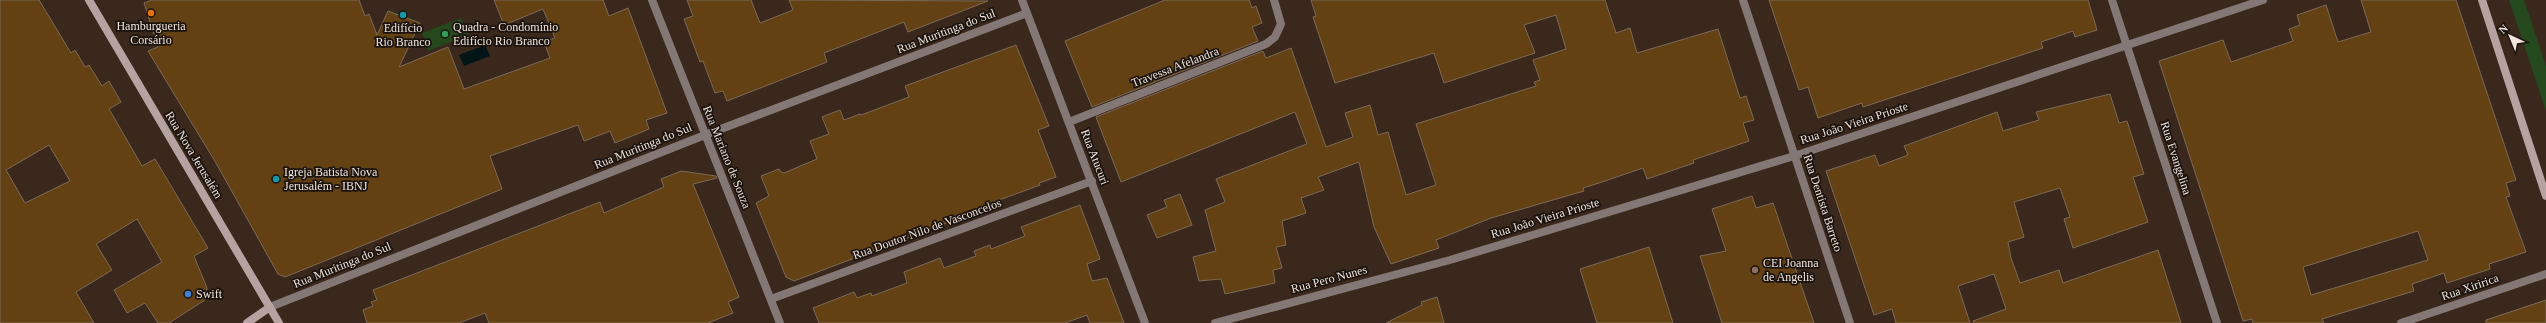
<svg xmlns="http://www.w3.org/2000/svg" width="2546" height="323" font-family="Georgia,serif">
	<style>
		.green { fill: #23491d }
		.water { fill: #031516 }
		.building { fill: #634113; stroke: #7b6a58; fill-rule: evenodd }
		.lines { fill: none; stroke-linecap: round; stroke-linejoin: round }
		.lane { stroke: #847877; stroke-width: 8 }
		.street { stroke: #847877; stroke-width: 8 }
		.secondary { stroke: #b6a3a1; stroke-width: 8 }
		.food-dot { fill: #e8710a; stroke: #1b130e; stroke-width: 1.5 }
		.culture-dot { fill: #0f9aa8; stroke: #1b130e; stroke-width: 1.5 }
		.leisure-dot { fill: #2e9e5b; stroke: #1b130e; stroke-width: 1.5 }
		.education-dot { fill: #8d6e63; stroke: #1b130e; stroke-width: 1.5 }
		.shop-dot { fill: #3f7fe0; stroke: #1b130e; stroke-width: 1.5 }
		.labels { text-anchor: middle; stroke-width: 3.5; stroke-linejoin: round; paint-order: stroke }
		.poi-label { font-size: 12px; fill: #f0e4dc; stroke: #1b130e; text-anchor: start }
		.street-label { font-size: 12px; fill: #f0e4dc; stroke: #1b130e }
	</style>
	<rect width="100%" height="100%" fill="#3a281c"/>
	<path class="green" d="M2509,0H2524L2546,66V111Z
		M461,18L468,35L428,51L422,33Z"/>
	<path class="water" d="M485,45L490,56L464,66L459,55Z"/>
	<path class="building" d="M0,0H39L71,53L75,50L85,67L89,65L102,86L109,81L121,102L109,109L142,166L155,159L208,248L194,256L207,288L205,300L169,323H158L145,303L127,313L114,290L162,262L137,219L96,244L112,270L76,292L94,323H0ZM49,145L70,181L25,203L6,170Z
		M152,0H359L365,16L369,14L377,35L388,11L420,23L399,67L448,47L464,89L550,58L544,42L555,38L543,9L504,25L494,0H603L609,16L628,8L667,113L646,120L649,129L615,143L610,131L584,141L578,125L490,156L502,189L285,277L278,274L216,163L148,51L158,47L144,3Z
		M687,0H751L760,23L793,10L789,0L988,1L908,32L904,22L824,53L827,62L727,101L723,91L715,93L703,61L700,62L684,19L693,16Z
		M1165,0H1249L1252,8L1256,6L1262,23L1252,27L1258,41L1092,107L1065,41Z
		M1311,0H1605L1616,33L1630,28L1637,53L1718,29L1740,98L1746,96L1754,120L1743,123L1749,141L1693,160L1694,163L1647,179L1643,168L1599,183L1583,188L1584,191L1491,218L1436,240L1439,248L1391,264L1374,227L1359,162L1318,177L1324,190L1301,198L1306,213L1282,221L1286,245L1276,247L1282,268L1273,270L1275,283L1225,294L1221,279L1199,281L1193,257L1216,251L1205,210L1225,202L1216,179L1307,144L1295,112L1121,182L1096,117L1263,51L1266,58L1291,48L1326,147L1353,137L1345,113L1370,105L1378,135L1388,132L1406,195L1436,185L1416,124L1536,86L1534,82L1540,80L1533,60L1566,49L1556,15L1524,25L1535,53L1444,83L1434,53L1335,83L1313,17L1316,16Z
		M1769,0H2088L2097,30L2075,37L2073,31L2041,42L2043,48L1863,107L1862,103L1818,118L1808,87L1799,90Z
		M2361,0H2456L2516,180L2506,183L2510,196L2506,197L2526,252L2489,264L2490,269L2447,283L2444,273L2412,284L2414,291L2322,319L2324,323H2253L2252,319L2243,321L2159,61L2223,40L2231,62L2293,41L2289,29L2300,25L2297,15L2326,5L2338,42L2371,32ZM2418,231L2428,260L2311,295L2303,267Z
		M1016,45L1049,126L1038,130L1056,177L1039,183L1040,185L972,210L973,213L794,281L786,277L756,203L769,196L761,176L779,169L781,172L784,173L817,159L810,141L829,134L822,117L840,110L844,120L860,114L861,115L909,97L905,86Z
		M2110,94L2119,123L2127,121L2144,174L2133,177L2148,222L2073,248L2064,219L2070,217L2060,188L2014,202L2024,237L2008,242L2011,258L2020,283L2059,270L2063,283L2158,250L2181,323H1974L1973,321L2006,309L1994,274L1958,286L1970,323H1896L1892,309L1874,315L1826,171L1875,155L1879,166L1908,155L1904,146L1997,112L2003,131L2039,120L2036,112Z
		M681,171L716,176L717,178L693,184L739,297L728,302L733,313L708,323H489L485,313L459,323H367L363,310L373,306L371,302L377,300L373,290L600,202L604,213L664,187L661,179Z
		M1180,194L1192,225L1157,238L1147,215L1167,207L1164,200Z
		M1752,196L1756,208L1773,203L1814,323H1722L1700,256L1726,251L1712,209Z
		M1080,205L1100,259L1087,264L1092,281L1107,278L1124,323H1090L1087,315L1065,323H819L813,308L854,292L857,298L871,293L872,296L907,283L904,272L940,258L944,268L976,256L974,251L990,245L991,249L1025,236L1021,227Z
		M1649,247L1673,323H1597L1580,269Z
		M1437,297L1444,323H1386L1422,305L1421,302Z
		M2546,300V323H2486V320Z"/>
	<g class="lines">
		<path class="lane" d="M1069,122L1266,44L1275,37L1281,24L1274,0"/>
		<path class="street" d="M652,0L780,323
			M1022,0L1145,323
			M1743,0L1850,323
			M2112,0L2217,323
			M771,299L1092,181
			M270,307L705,135L1027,13
			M1215,323L1450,260L1794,156L2263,0
			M2401,323L2546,274"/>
		<path class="secondary" d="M89,0L279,323
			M2482,0L2546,196
			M247,323L270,307"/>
	</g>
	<circle class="food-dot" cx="151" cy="13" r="4"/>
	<g class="culture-dot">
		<circle cx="403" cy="15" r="4"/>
		<circle cx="276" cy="179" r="4"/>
	</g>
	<circle class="leisure-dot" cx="445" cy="34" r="4"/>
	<circle class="education-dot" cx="1755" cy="270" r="4"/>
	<circle class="shop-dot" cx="188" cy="294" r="4"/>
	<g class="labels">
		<g class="poi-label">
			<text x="151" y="30" text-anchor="middle">Hamburgueria<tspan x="151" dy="14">Corsário</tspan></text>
			<text x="453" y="31">Quadra - Condomínio<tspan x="453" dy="14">Edifício Rio Branco</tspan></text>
			<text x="403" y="32" text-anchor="middle">Edifício<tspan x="403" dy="14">Rio Branco</tspan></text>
			<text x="284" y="176">Igreja Batista Nova<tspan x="284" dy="14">Jerusalém - IBNJ</tspan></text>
			<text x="1763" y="267">CEI Joanna<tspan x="1763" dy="14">de Angelis</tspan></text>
			<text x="196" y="298">Swift</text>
		</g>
		<g class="street-label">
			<text transform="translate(946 31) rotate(-21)" y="4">Rua Muritinga do Sul</text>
			<text transform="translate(1175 67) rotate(-21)" y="4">Travessa Afelandra</text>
			<text transform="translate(1854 123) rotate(-18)" y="4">Rua João Vieira Prioste</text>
			<text transform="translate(643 146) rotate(-22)" y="4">Rua Muritinga do Sul</text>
			<text transform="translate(194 155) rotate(59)" y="4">Rua Nova Jerusalém</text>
			<text transform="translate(727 157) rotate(68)" y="4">Rua Mariano de Souza</text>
			<text transform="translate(1095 157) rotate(69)" y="4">Rua Atucuri</text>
			<text transform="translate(2176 158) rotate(72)" y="4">Rua Evangelina</text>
			<text transform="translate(1823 203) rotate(72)" y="4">Rua Dentista Barreto</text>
			<text transform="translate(1545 218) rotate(-17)" y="4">Rua João Vieira Prioste</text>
			<text transform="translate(927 229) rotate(-20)" y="4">Rua Doutor Nilo de Vasconcelos</text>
			<text transform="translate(342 265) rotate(-22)" y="4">Rua Muritinga do Sul</text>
			<text transform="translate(1329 279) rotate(-15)" y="4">Rua Pero Nunes</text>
			<text transform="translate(2470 287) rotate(-19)" y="4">Rua Xiririca</text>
		</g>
	</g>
	<g transform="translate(2510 36) rotate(316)" stroke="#1b130e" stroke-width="3" paint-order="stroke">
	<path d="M0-3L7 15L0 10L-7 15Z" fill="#f0e4dc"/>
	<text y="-6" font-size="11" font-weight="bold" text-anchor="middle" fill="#f0e4dc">N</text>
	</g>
</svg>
